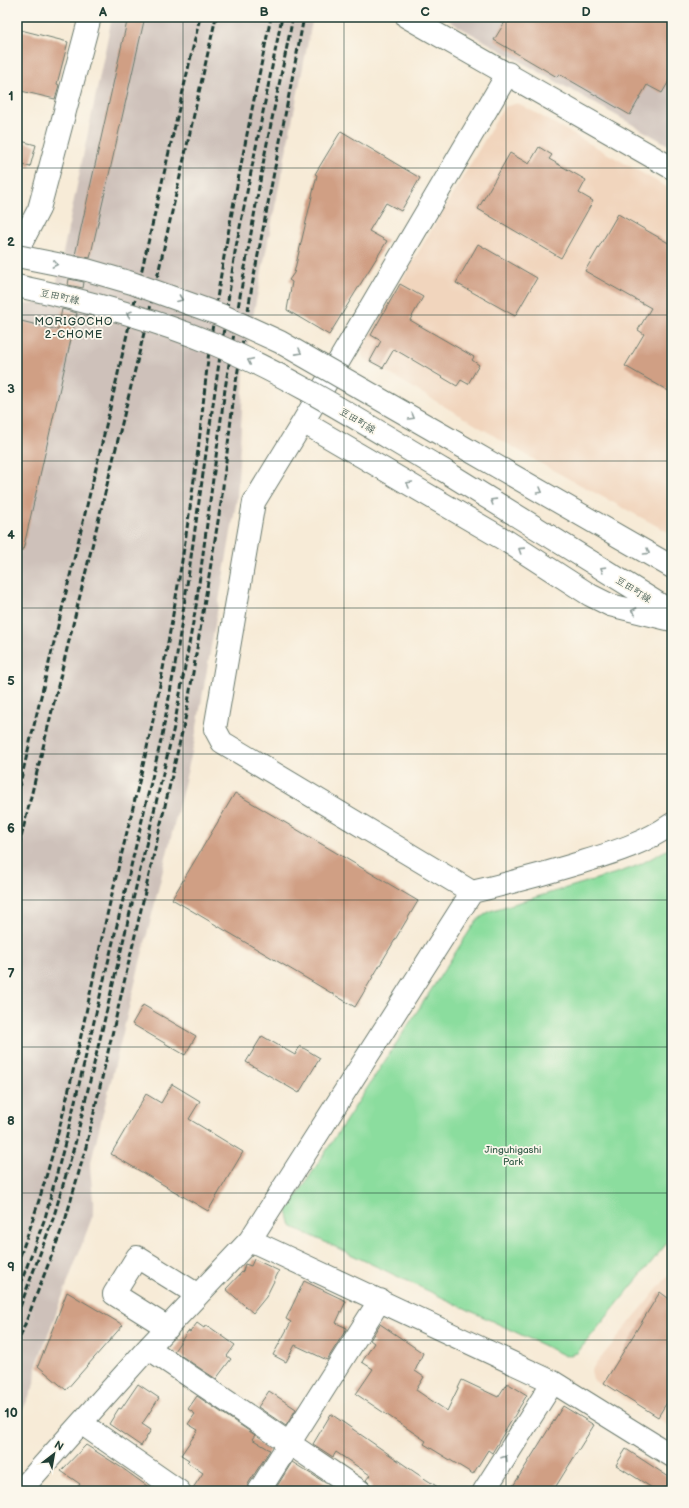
<svg xmlns="http://www.w3.org/2000/svg" width="689" height="1508" font-family="'Balsamiq Sans','Klee One',sans-serif">
	<style>
		.built { fill: #f1d5bd }
		.industrial { fill: #cec1ba }
		.green { fill: #8bdd9e; stroke: #558d69 }
		.building { fill: #d09f84 }
		.lines { fill: none; stroke-linecap: round; stroke-linejoin: round }
		.minor-casing { stroke: #6b7a6d; stroke-width: 24 }
		.minor { stroke: #fff; stroke-width: 22 }
		.rail { stroke: #1f3d34; stroke-width: 3; stroke-dasharray: 6 3; stroke-linecap: butt }
		.minor-bridge-casing { stroke: #6b7a6d; stroke-width: 24; stroke-linecap: butt }
		.minor-bridge { stroke: #fff; stroke-width: 22 }
		.oneway { stroke: #8f9e9a }
		.grid { fill: none; stroke: #1f3d34; stroke-width: 1; stroke-opacity: 0.55 }
		.labels { text-anchor: middle; stroke-width: 3.5; stroke-linejoin: round; paint-order: stroke }
		.street-label { font-size: 10px; fill: #1f3d34; stroke: #fbf7ec }
		.park-label { font-size: 10px; fill: #355d49; stroke: #fbf7ec }
		.neighbourhood-label { font-size: 11px; letter-spacing: 1px; fill: #1f3d34; stroke: #fbf7ec }
		.neatline { fill: none; stroke: #1f3d34; stroke-width: 1.5 }
		.grid-label { font-size: 13px; text-anchor: middle; font-weight: bold; fill: #1f3d34 }
	</style>
	<rect width="100%" height="100%" fill="#fbf7ec"/>
	<filter id="ink" filterUnits="userSpaceOnUse"><feTurbulence type="fractalNoise" baseFrequency=".025" numOctaves="2"/><feDisplacementMap in="SourceGraphic" scale="8" xChannelSelector="R" yChannelSelector="G"/><feConvolveMatrix kernelMatrix="1 2 1 2 8 2 1 2 1" color-interpolation-filters="sRGB"/></filter>
	<filter id="wash" filterUnits="userSpaceOnUse"><feTurbulence type="fractalNoise" baseFrequency=".012" numOctaves="4" result="noise"/><feDisplacementMap in="SourceGraphic" scale="16" xChannelSelector="R" yChannelSelector="G"/><feGaussianBlur stdDeviation="0.9" result="paint"/><feColorMatrix in="noise" values="0 0 0 0 0 0 0 0 0 0 0 0 0 0 0 0 0 1.4 0 .05"/><feComposite in="paint" operator="in"/></filter>
	<g filter="url(#wash)">
		<rect width="100%" height="100%" fill="#f7ebd7"/>
		<path class="built" d="M518,103L672,190V534L545,466L363,358L361,350L504,107Z
			M672,1271V1428L593,1380L591,1370Z"/>
		<path class="industrial" d="M112,17H313L245,356L237,498L194,744L90,1166L94,1212L36,1367L35,1384L17,1422V305L53,301Z
			M452,17H672V147L449,21Z"/>
		<path class="green" d="M672,847V1237L577,1353L566,1356L291,1226L287,1211L476,921L490,911L623,871L639,865Z"/>
		<g id="blocks">
			<path class="building" d="M128,17L144,21L90,258L75,255Z
				M508,17H672V76L662,93L647,85L630,115L559,74L557,77L494,40Z
				M17,29L68,42L57,84L59,85L55,99L17,90Z
				M341,131L420,178L401,211L386,203L369,231L387,241L329,335L287,310L292,282L289,280L294,273L317,175L315,174Z
				M17,140L36,145L30,167L17,163Z
				M539,147L552,155L549,159L586,180L579,193L593,201L561,258L478,209L510,153L529,164Z
				M618,214L672,245V393L625,366L644,334L638,330L651,308L585,271Z
				M478,244L537,278L515,316L456,283Z
				M69,279L84,282L83,288L68,285Z
				M400,284L423,297L410,320L474,357L472,360L479,365L468,384L461,380L457,386L394,349L383,368L370,361L381,341L371,335Z
				M62,309L77,313L23,550H17V320L58,330Z
				M235,793L418,901L355,1007L172,899Z
				M143,1005L196,1036L185,1055L132,1024Z
				M262,1036L295,1055L300,1046L320,1058L299,1093L246,1062Z
				M172,1084L200,1101L189,1119L243,1152L208,1211L111,1154L146,1094L161,1103Z
				M254,1259L279,1271L266,1297L253,1313L226,1289L243,1271L245,1264L251,1266Z
				M304,1281L346,1301L336,1323L347,1328L327,1360L295,1345L286,1362L273,1355L291,1322L286,1319Z
				M67,1292L123,1325L66,1390L38,1366Z
				M660,1292L672,1301V1394L658,1417L604,1383Z
				M197,1323L204,1328L205,1326L211,1328L235,1345L227,1356L231,1359L216,1379L174,1351L188,1331L190,1332Z
				M380,1324L423,1353L415,1371L424,1377L416,1390L447,1411L462,1380L498,1397L507,1383L527,1395L492,1453L488,1450L473,1474L424,1444L426,1441L356,1394L373,1369L362,1362L374,1343L370,1340Z
				M138,1384L159,1398L142,1424L151,1430L141,1446L109,1424L119,1408L121,1409Z
				M269,1391L296,1409L286,1426L258,1407Z
				M197,1396L255,1435L252,1439L270,1450L248,1484L247,1491H191L203,1473L187,1462L189,1460L181,1455L198,1430L188,1424L195,1414L188,1409Z
				M563,1406L594,1425L553,1491H510Z
				M331,1414L416,1473L444,1491H372L371,1485L366,1480L370,1475L336,1452L333,1457L313,1444Z
				M86,1445L122,1468L154,1491H75L80,1484L61,1471Z
				M626,1449L672,1479V1491H657L616,1465Z
				M292,1462L311,1474L310,1473L338,1491H274Z"/>
		</g>
	</g>
	<g filter="url(#ink)">
		<use href="#blocks" fill-opacity="0" stroke="#6b7a6d" stroke-width="1"/>
		<g class="lines">
			<g class="minor-casing">
				<path id="minor" d="M407,17L672,168
					M17,251L39,209L90,17
					M303,422L505,540L590,595L610,605L672,620
					M458,444L672,567
					M443,470L672,612
					M472,892L222,742L215,729L254,502L303,422L508,73
					M250,1240L553,1382L672,1456
					M168,1328L114,1294L137,1257L198,1295
					M148,1348L360,1491
					M81,1423L179,1491
					M20,1491L148,1348L250,1240L472,892C506,884 540,875 573,865C608,854 642,845 672,824
					M259,1491L380,1300
					M484,1491L553,1382"/>
			</g>
			<use href="#minor" class="minor"/>
			<path class="rail" d="M17,796L102,443L200,17
				M17,854L153,296L216,17
				M17,1264C59,1154 80,1038 105,924C124,840 147,758 162,674C175,607 186,539 195,472C201,431 204,391 209,351C225,239 248,128 271,17
				M17,1293L45,1218L66,1139L162,736L177,654L235,252L282,17
				M17,1315L53,1219L75,1144L174,727L196,606L225,389L240,296L265,153L293,17
				M17,1345L65,1221L86,1147L186,715L221,503L234,394L252,286L304,17"/>
			<g class="minor-bridge-casing">
				<path id="minor-bridge" d="M17,256L87,270L132,283L221,315L280,342L458,444
					M17,286C84,300 151,318 214,344C294,378 368,426 443,470"/>
			</g>
			<use href="#minor-bridge" class="minor-bridge"/>
		</g>
		<defs><path id="oneway-chevron" d="M-2-3.5L2.5 0L-2 3.5" fill="none" stroke-width="1.6" stroke-linecap="round" stroke-linejoin="round"/></defs>
		<g class="oneway">
			<use href="#oneway-chevron" transform="translate(55 264) rotate(11)"/>
			<use href="#oneway-chevron" transform="translate(180 299) rotate(21)"/>
			<use href="#oneway-chevron" transform="translate(129 314) rotate(-162)"/>
			<use href="#oneway-chevron" transform="translate(299 352) rotate(29)"/>
			<use href="#oneway-chevron" transform="translate(250 361) rotate(-155)"/>
			<use href="#oneway-chevron" transform="translate(412 417) rotate(30)"/>
			<use href="#oneway-chevron" transform="translate(409 484) rotate(-150)"/>
			<use href="#oneway-chevron" transform="translate(540 491) rotate(30)"/>
			<use href="#oneway-chevron" transform="translate(493 501) rotate(-148)"/>
			<use href="#oneway-chevron" transform="translate(521 550) rotate(-147)"/>
			<use href="#oneway-chevron" transform="translate(647 552) rotate(30)"/>
			<use href="#oneway-chevron" transform="translate(603 569) rotate(-148)"/>
			<use href="#oneway-chevron" transform="translate(634 611) rotate(-167)"/>
			<use href="#oneway-chevron" transform="translate(505 1458) rotate(-58)"/>
		</g>
	</g>
	<path class="grid" d="M183,17V1491M344,17V1491M506,17V1491M17,168H672M17,315H672M17,461H672M17,608H672M17,754H672M17,900H672M17,1047H672M17,1193H672M17,1340H672"/>
	<g class="labels">
		<g class="street-label">
			<text transform="translate(60 296) rotate(12)" y="4">豆田町線</text>
			<text transform="translate(358 420) rotate(31)" y="4">豆田町線</text>
			<text transform="translate(634 589) rotate(32)" y="4">豆田町線</text>
		</g>
		<g class="park-label">
			<text x="513" y="1153">Jinguhigashi<tspan x="513" dy="12">Park</tspan></text>
		</g>
		<g class="neighbourhood-label">
			<text x="74" y="325">MORIGOCHO<tspan x="74" dy="13">2-CHOME</tspan></text>
		</g>
	</g>
	<rect width="689" height="1508" fill="none" stroke="#fbf7ec" stroke-width="44"/>
	<g transform="translate(54 1454) rotate(31)" stroke="#fbf7ec" stroke-width="3" paint-order="stroke">
	<path d="M0-3L7 15L0 10L-7 15Z" fill="#1f3d34"/>
	<text y="-6" font-size="11" font-weight="bold" text-anchor="middle" fill="#1f3d34">N</text>
	</g>
	<rect x="22" y="22" width="645" height="1464" class="neatline"/>
	<g class="grid-label">
		<text x="103" y="16">A</text>
		<text x="264" y="16">B</text>
		<text x="425" y="16">C</text>
		<text x="586" y="16">D</text>
		<text x="11" y="100">1</text>
		<text x="11" y="246">2</text>
		<text x="11" y="393">3</text>
		<text x="11" y="539">4</text>
		<text x="11" y="685">5</text>
		<text x="11" y="832">6</text>
		<text x="11" y="978">7</text>
		<text x="11" y="1125">8</text>
		<text x="11" y="1271">9</text>
		<text x="11" y="1417">10</text>
	</g>
</svg>
